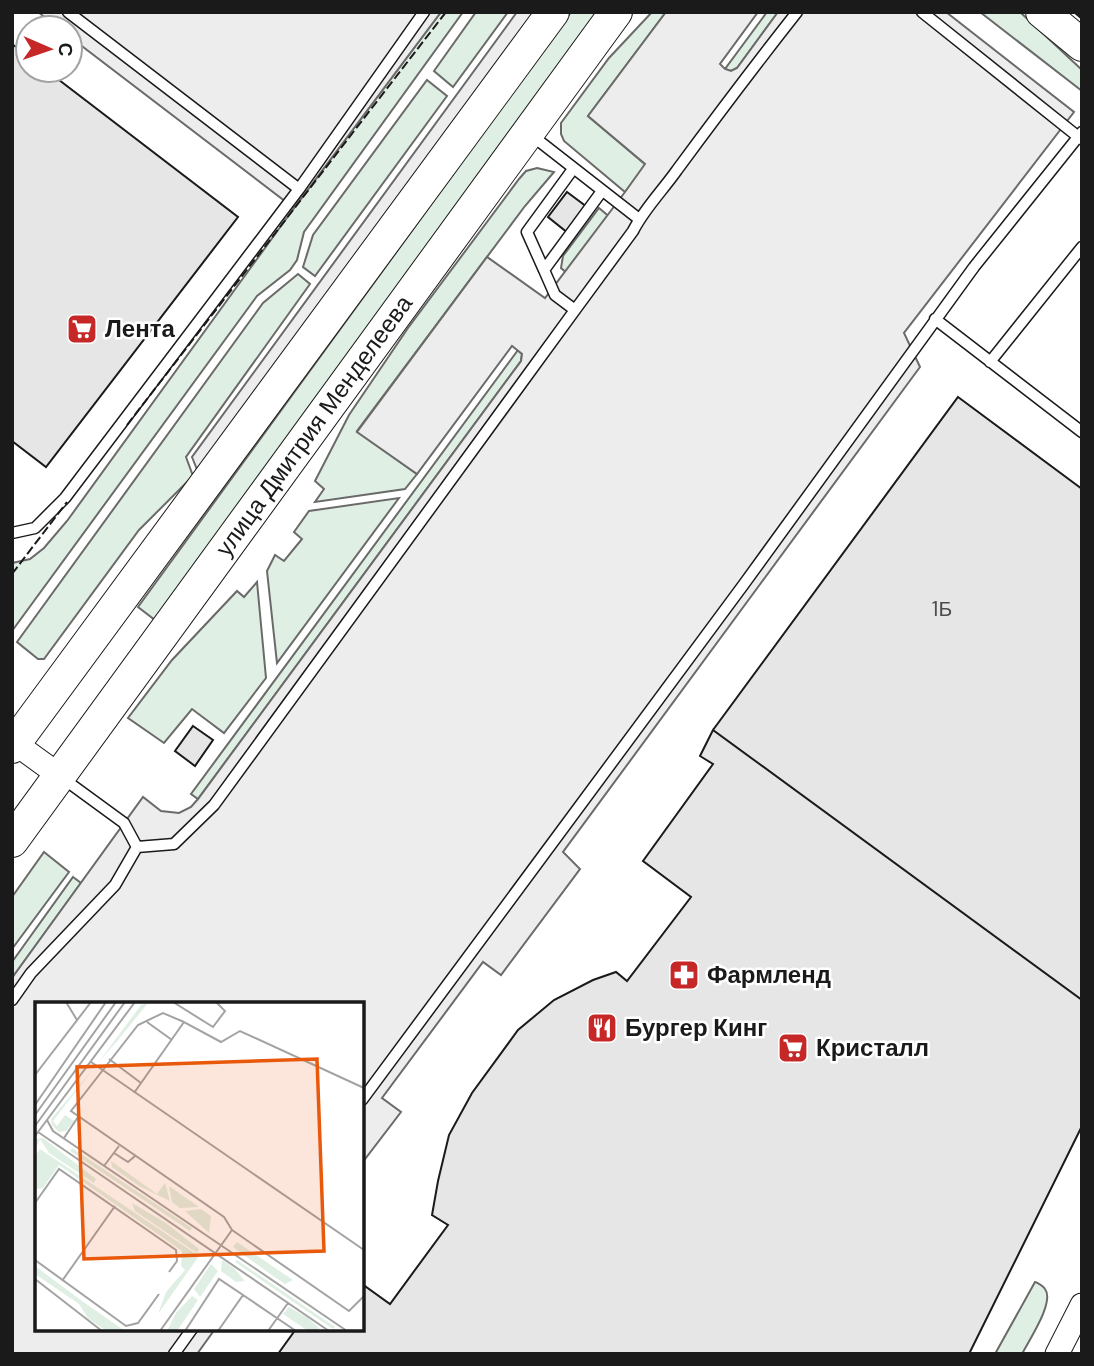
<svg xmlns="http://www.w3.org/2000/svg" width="1094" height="1366" font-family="'DM Sans',sans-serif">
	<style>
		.grass { fill: #e0efe3; stroke: #6a6a6a; stroke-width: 2 }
		.parking { fill: #ededed; stroke: #6a6a6a; stroke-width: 2 }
		.building { fill: #e6e6e6; stroke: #1a1a1a; stroke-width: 2 }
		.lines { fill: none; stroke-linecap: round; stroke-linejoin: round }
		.lane-casing { stroke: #1a1a1a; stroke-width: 13 }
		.street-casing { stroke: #1a1a1a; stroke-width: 25 }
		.secondary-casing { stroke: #1a1a1a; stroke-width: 34 }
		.lane { stroke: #fff; stroke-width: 10 }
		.street { stroke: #fff; stroke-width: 23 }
		.secondary { stroke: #fff; stroke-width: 32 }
		.fence { stroke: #1a1a1a; stroke-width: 2; stroke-dasharray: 9 3.5; stroke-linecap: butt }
		.wall { stroke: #1a1a1a; stroke-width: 3.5 }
		.labels { text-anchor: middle; stroke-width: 5; stroke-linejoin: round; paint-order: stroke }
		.number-label { font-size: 21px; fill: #4d4d4d }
		.poi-label { font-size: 24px; font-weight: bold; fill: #1a1a1a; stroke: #fff; text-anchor: start }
		.street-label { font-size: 24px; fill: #1a1a1a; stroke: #fff }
		.inset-road { fill: none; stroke: #a3a3a3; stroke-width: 2 }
		.view { fill: #e8590c; fill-opacity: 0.15; stroke: #e8590c; stroke-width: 3.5 }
		.inset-edge { fill: none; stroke: #1a1a1a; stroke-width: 3.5 }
	</style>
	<rect width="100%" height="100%" fill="#fff"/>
	<path class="grass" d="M441,12H463L304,232L297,260L290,270L257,296L12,631V563L30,559L44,548L67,521L294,208Z
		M476,12H508L453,87L434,71Z
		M571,12H597L155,620L138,607Z
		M652,12H666L588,116L646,165L625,192L564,141L561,134V123L609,58Z
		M767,12H778L737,68L731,71L725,69Z
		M980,12H1020L1082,70V91Z
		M427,80L447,96L315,276L303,267L313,235Z
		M537,168L554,172L525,206L357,431L417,474L405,489L315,502L324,489L315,481L349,415L408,328L519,179L526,171Z
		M599,208L612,219L568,274L561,268L563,256Z
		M298,274L310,284L186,457L193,476L139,530L44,659H38L17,642L263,303Z
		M518,350L522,354L521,361L198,799L191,794Z
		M399,498L277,663L267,571L275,555L284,561L302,539L294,532L309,511Z
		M257,582L266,678L224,733L192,709L164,743L128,718L172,660L237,591L244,597Z
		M44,852L69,872L12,949V897Z
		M73,877L81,883L12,978V962Z
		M1035,1282C1037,1282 1044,1287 1045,1289C1055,1302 1029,1340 1022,1354H995Z"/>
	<path class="parking" d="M38,12H441L294,208L70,37V28H59Z
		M517,12H553L204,487L192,457Z
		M666,12H758L720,64L725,69L731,71L737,68L778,12H946L1074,112L904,333L920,367L563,852L580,869L501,975L483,962L382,1098L401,1112L362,1163V1004H37V1329H215L197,1354H12V978L143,797L161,811L179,813L191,807L198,799L521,361L522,354L512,346L417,474L357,432L487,257L545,298L625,192L645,164L588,116Z"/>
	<path class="building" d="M12,44L28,56V70H46L238,217L46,467L12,441Z
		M567,192L587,207L568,233L548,217Z
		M958,397L1082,489V1000L713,730Z
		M193,726L213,740L195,766L175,751Z
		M713,730L1082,1000V1126L969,1354H278L296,1329H362V1284L390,1304L448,1225L432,1215L438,1181L449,1135L472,1093L518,1030L554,1000L593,980L616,972L627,981L691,897L643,861L713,764L700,756Z"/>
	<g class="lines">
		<g class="lane-casing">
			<path id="lane" d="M68,12L299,189
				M922,12L1081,139
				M530,134L639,219
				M544,270L527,232L573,169
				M575,310L555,295L544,270L602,191
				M935,319L1082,432
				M990,362L1082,247
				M12,533L35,528L65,498L299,189L424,12
				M61,777L124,823L137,847
				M137,847L174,844L214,805L575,310L633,231C644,209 663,190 677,170C716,117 756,64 797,12
				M12,1000L31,973L115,885L137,847
				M362,1100L744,584L974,267L1082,132
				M174,1354L192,1329"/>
		</g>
		<g class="street-casing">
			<path id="street" d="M12,741L60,776
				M1057,1354L1082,1305"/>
		</g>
		<g class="secondary-casing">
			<path id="secondary" d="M1042,12L1082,45
				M12,747L553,12
				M12,841L616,12"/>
		</g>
		<use href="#lane" class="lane"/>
		<use href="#street" class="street"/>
		<use href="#secondary" class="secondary"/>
		<path class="fence" d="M127,425L446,12
			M12,574L67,502"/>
		<path class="wall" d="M1075,12L1082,18"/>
	</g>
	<defs>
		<g id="supermarket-square" transform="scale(1.575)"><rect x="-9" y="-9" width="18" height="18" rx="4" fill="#c62828" stroke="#fff"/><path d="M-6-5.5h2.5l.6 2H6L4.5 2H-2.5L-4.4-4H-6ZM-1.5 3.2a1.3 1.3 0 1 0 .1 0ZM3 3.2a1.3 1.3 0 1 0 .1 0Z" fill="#fff"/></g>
		<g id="pharmacy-square" transform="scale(1.575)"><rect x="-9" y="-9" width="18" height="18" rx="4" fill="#c62828" stroke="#fff"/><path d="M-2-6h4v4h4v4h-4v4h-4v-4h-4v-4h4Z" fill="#fff"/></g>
		<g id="restaurant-square" transform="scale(1.575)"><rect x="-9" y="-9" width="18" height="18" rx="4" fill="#c62828" stroke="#fff"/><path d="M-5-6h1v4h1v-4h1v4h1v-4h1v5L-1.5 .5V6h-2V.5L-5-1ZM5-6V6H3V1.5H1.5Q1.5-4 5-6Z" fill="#fff"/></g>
	</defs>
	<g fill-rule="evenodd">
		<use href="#supermarket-square" x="82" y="329"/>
		<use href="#pharmacy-square" x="684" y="975"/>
		<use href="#restaurant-square" x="602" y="1028"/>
		<use href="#supermarket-square" x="793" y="1048"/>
	</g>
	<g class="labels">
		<g class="number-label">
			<text x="942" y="616">1Б</text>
		</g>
		<g class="poi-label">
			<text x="105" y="337">Лента</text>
			<text x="707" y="983">Фармленд</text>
			<text x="625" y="1036">Бургер Кинг</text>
			<text x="816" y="1056">Кристалл</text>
		</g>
		<g class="street-label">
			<text transform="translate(314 426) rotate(-54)" y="8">улица Дмитрия Менделеева</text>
		</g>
	</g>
	<g transform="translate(35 1002)">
		<rect width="329" height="329" fill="#fff"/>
		<path d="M113,1L83,38L63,61L106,3ZM59,66L18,119L22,124L30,113L39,119L31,129L24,130L17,123L16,117ZM8,136L61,177L59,181L14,151L5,137L0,147V137ZM37,146L157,226L155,229L35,149ZM5,147L164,254L123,312L131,290L150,268L146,264L147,249L24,163L8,186L0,187V154ZM76,159L122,192L130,181L135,199L104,184L77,165ZM134,184L164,205L145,206L137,200ZM97,201L131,221L164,247L162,251L100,209ZM166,207L176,214L174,231L150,209ZM202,240L258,278L250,282L231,269L198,245ZM187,258L199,266L210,279L201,280L186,269ZM202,258L300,325L298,327L200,260ZM176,262L183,269L165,295L159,287ZM0,264L47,299L90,329H71L53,316L44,302L0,272ZM157,294L163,298L142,329H132L141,311ZM254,305L273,316L287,329H273L248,312Z" fill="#e0efe3"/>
		<path class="inset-road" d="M31,0L42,18M138,0L178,25L190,9L181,0M112,20L137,38M149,20L128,11L103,23L36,109L189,215L197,228M74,57L106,81M56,60L329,248M0,73L56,0M99,91L149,20L186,40L205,29L329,86M0,103L71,0M0,113L81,0M12,118L18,129L312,329M0,124L90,0M3,130L294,329M0,134L100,0M29,136L43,115M79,151L93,160L100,154M69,164L84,144M0,201L24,167L141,248L142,259L134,270M197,228L314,309L329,294M0,258L91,324L103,321L124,292M0,277L67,329M27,279L80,204M208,293L261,329M125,329L197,228M150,329L184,277L208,293L183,329M233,329L253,301"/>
		<path class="view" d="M282,57L289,249L49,257L42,65Z"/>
		<rect width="329" height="329" class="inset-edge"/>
	</g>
	<rect width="1094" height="1366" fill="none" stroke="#1a1a1a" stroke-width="28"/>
	<g transform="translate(49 49) rotate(92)"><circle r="33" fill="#ffffff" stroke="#a3a3a3" stroke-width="2"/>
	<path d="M0-5L12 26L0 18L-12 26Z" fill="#c62828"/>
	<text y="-10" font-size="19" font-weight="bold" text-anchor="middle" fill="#1a1a1a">С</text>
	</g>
</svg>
